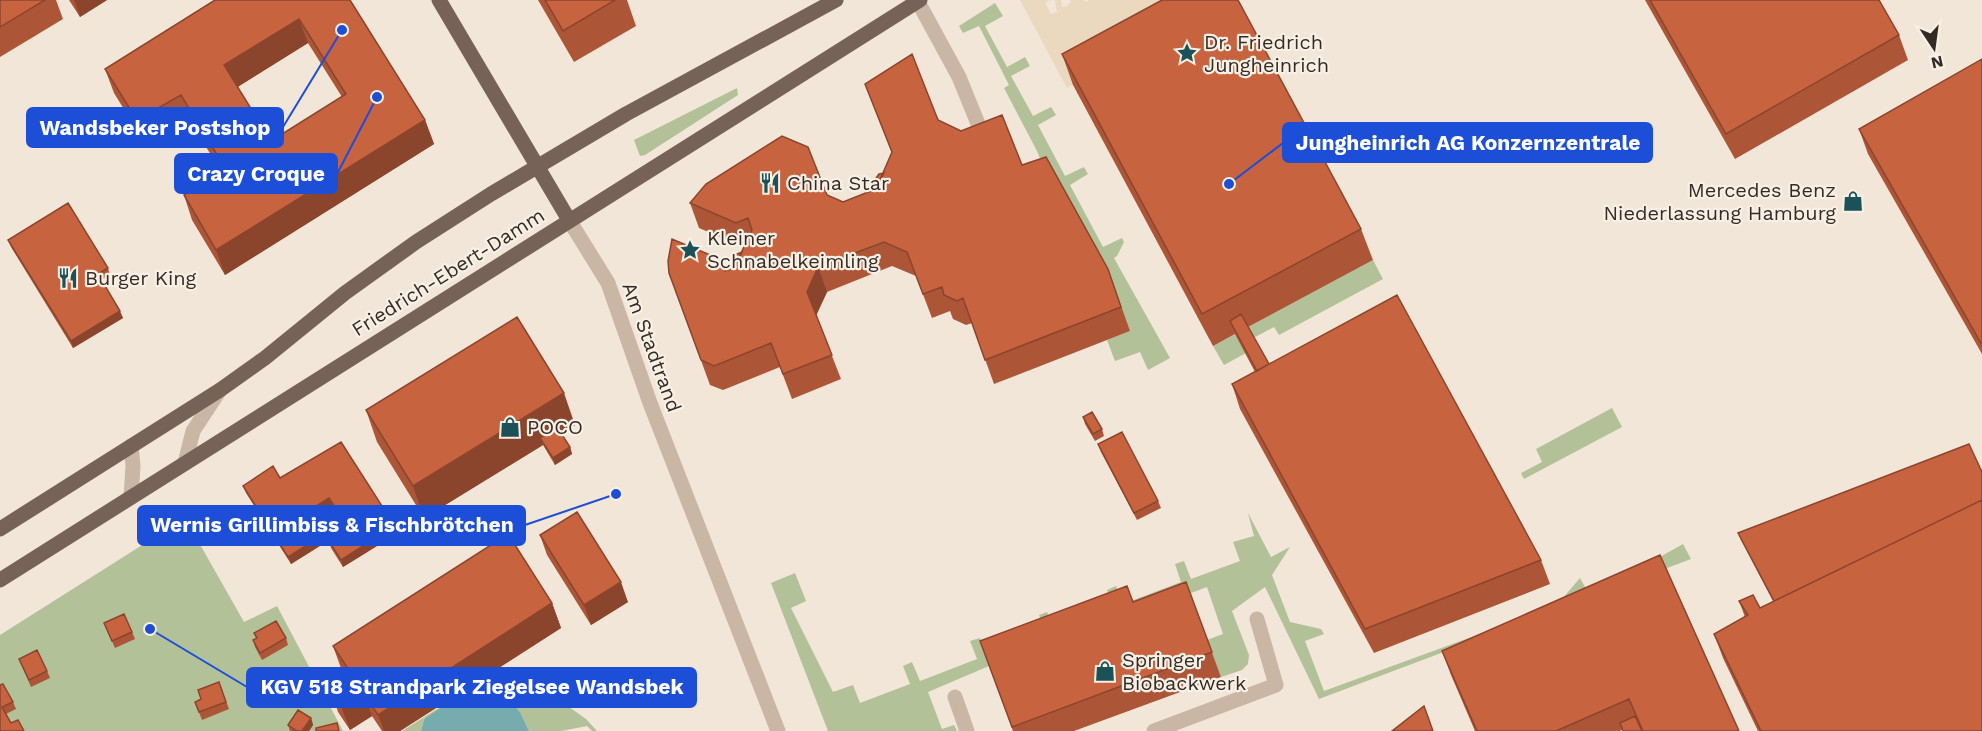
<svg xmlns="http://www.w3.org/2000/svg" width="1982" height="731" font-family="'Work Sans',sans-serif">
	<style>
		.green { fill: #b2c198 }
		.plaza { fill: #ead8bf }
		.water { fill: #77acaf }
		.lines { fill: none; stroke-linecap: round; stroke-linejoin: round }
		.minor { stroke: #cab6a4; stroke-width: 15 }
		.major { stroke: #776257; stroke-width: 15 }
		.wall { fill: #ac5537; fill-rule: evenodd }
		.shaded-wall { fill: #8c452d }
		.building { fill: #c86340; stroke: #8c452d; stroke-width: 1.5; fill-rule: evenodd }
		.labels { text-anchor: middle; stroke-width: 4.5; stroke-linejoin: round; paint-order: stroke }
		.poi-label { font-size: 20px; fill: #352b26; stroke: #f9f0e5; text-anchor: start }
		.street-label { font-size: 20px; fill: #352b26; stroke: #f9f0e5 }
		.leader { fill: none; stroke: #1d4ed8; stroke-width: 2 }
		.callout-dot { fill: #1d4ed8; stroke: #f9f0e5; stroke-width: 2 }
		.callout { fill: #1d4ed8; stroke: #1d4ed8; stroke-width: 2 }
		.callout-label { font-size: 21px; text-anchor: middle; font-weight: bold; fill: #fff }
	</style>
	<rect width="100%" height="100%" fill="#f2e6d9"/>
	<path class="green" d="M995,3L1003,16L985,26L1007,67L1025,57L1030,66L1011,76L1033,116L1051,107L1056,115L1038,125L1065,176L1084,167L1088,174L1070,185L1103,247L1122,238L1124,242L1117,256L1114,258L1170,358L1148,370L1140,352L1115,361L1107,340L1130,331L1050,183L1037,151L1004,88L1009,85L979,26L963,33L959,26Z
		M737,88L738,95L645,155L640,156L634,140Z
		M1373,260L1383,279L1279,335L1274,327L1242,344L1246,353L1224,365L1213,346Z
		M1612,408L1622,427L1524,479L1521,473L1542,462L1536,449Z
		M1248,513L1271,557L1290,547L1272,575L1290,622L1321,629L1324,634L1305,641L1324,691L1556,606L1580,578L1590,596L1683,544L1691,559L1319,699L1265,587L1232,611L1249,655L1248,664L1242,670L1221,677L1207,640L1223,634L1207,587L1191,593L1195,607L989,666L928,692L942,729L954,725L957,731H828L771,583L795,573L806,601L791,608L833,692L853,685L860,703L910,684L903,666L912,662L920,681L977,659L970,641L980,638L986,655L1046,633L1039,615L1047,612L1054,629L1114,607L1107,590L1116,586L1123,604L1181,582L1175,564L1184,561L1191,579L1240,561L1233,542L1254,536Z
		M185,518L244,622L277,606L343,731H0V635Z
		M518,671L586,719L597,731H592L587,726L561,731H529L521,714L424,718L421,731H402L480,682Z"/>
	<path class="plaza" d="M1020,0H1050L1045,3L1051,14L1057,12L1055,0H1061L1062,7L1067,6L1071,2L1070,0H1084L1086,2L1089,0H1213L1067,88Z"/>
	<path class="water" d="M476,685L505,694L521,714L529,731H421L424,719Z"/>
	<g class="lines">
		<path class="minor" d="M917,0L959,77L983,136
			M569,220L608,283L650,403L778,731
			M131,446L133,466L131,497
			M185,463L193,431L220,390
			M955,697L967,731
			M1154,731L1276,685L1257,619"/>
		<path class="major" d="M439,0L569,220
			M0,529L220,390L265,358L345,293L416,242L491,194L626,114L836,0
			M0,580L920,0"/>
	</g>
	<path class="wall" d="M0,0H56L63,19L0,57Z
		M69,0H107L80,17Z
		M350,0L425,120L434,144L225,275L192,220L184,195L222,173L189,119L146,145L114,93L105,69ZM308,43L342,97L271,141L237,87Z
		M538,0H627L636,26L574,62Z
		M1645,0H1879L1899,35L1908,60L1735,159Z
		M1062,54L1361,229L1373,260L1248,327L1269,364L1541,560L1550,584L1374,653L1240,409L1232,384L1255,372L1235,334L1213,346L1073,85Z
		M1982,59V354L1868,154L1859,129Z
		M865,84L938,120L1022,165L1108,269L1130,331L994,384L972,323L966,325L953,319L950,311L932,318L916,276L892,266L827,292L816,315L841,379L792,399L780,367L723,390L710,385L669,273L725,271L733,268L732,266L744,247L699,228L690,203L827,195L843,202L876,189L892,153Z
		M8,240L108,268L110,275L101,280L123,318L73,348L11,247Z
		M366,410L575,425L561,433L570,447L572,454L555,465L543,445L424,518L377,442Z
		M1083,417L1102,429L1104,436L1095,441L1085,424Z
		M1098,444L1158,501L1161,508L1137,520L1101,452Z
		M280,478L382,506L385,514L374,521L385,541L343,567L331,548L329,541L347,529L332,505L309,519L320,537L323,544L291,564L246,493L243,486Z
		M1738,533L1982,731H1758L1723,658L1714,634L1745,617L1739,601L1760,608L1773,601L1741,540Z
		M540,535L628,602L591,625L547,555Z
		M1660,555L1739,731H1623L1622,730L1620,731H1475L1451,675L1442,651Z
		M1186,582L1221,677L1074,731H1013L980,641L1133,602Z
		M552,603L561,628L400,731H382L372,716L350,730L338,712L330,687L346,677L342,671L333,646Z
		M104,623L132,632L135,639L115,648Z
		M254,633L286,638L288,645L262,660L255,647L253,640L256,638Z
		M19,659L47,671L50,678L31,687Z
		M219,682L229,709L202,720L195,702L201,699Z
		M0,685L13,702L16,709L6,714L11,723L0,731Z
		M311,718L313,725L309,731H290L288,725Z"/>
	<path class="shaded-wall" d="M74,0H107L80,17Z
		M299,19L308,43L233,90L224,65Z
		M425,120L434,144L225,275L216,250Z
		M818,267L827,292L816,316L807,292Z
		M120,311L123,318L73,348L71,341Z
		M564,393L575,425L544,444L540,438L543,445L424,518L413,486Z
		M570,447L572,454L555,465L553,458Z
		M329,498L332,505L308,520L305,513Z
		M382,506L385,514L373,522L370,515Z
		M382,534L385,541L343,567L341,560Z
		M320,537L323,544L291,564L288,557Z
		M621,582L628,602L591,625L584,605Z
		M552,603L561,628L400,731H384L378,715Z
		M363,692L372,716L350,730L341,706Z
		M311,718L313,725L309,731H302Z"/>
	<path class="building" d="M0,0H45L0,27Z
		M215,0H350L425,120L216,250L184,195L227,171L181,95L137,120L105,69ZM299,19L346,94L271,141L224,65Z
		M545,0H615L563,31Z
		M1162,0H1238L1361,229L1202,314L1062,54Z
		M1650,0H1879L1899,35L1726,134Z
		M912,54L938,120L961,131L1002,115L1022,165L1046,157L1108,269L1121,307L985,360L963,298L957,301L944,295L942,287L923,294L907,252L884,242L818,267L807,292L832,355L783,374L771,343L714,366L701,360L669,273L668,261L672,239L720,259L725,271L734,268L752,230L748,218L736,223L690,203L706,184L782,136L808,147L827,195L843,202L876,189L892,152L865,84Z
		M1982,59V343H1981L1859,129Z
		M884,173L876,189L873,182L879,174Z
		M68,203L108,268L98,274L120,311L71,341L8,240Z
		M742,252L734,268L732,266L734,255Z
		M1397,295L1541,560L1365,629L1232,384Z
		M1241,314L1269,364L1257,371L1230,321Z
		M517,317L564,393L413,486L366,410Z
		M1092,412L1102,429L1093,434L1083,417Z
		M557,427L570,447L553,458L540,438Z
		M1122,432L1158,501L1134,513L1098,444Z
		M341,442L382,506L370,515L382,534L341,560L329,541L349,528L329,498L305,513L320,537L288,557L243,486L273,466L280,478Z
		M1969,444L1982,472V500L1774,601L1738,533Z
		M1982,500V731H1761L1714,634L1748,615L1739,601L1753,595L1760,608Z
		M577,512L621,582L584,605L540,535Z
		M508,534L552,603L378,715L363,692L341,706L330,687L351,673L333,646Z
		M1660,555L1739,731H1643L1629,699L1556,731H1477L1442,651Z
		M1186,582L1212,652L1012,727L980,641L1127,586L1133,602Z
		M124,614L132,632L112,641L104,623Z
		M276,621L286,638L260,653L253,640L257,638L254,633Z
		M37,650L47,671L29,680L19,659Z
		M219,682L226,702L199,712L195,702L201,699L198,690Z
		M3,684L13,702L2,707L11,723L18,720L24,731H0V685Z
		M1424,706L1433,731H1392Z
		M298,710L311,718L302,731H297L288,725Z
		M1635,716L1642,731H1623L1620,723Z
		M337,723L339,731H316V728Z"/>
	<defs>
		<g id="sight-bare" transform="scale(1.62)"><path d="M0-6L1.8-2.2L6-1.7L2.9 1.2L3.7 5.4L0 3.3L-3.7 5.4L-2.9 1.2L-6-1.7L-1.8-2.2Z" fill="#1b5257" stroke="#f9f0e5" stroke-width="2.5" paint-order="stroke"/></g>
		<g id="restaurant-bare" transform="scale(1.62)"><path d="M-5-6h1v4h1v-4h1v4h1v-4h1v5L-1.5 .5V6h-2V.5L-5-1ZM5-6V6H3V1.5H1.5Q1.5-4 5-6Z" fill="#1b5257" stroke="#f9f0e5" stroke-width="2.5" paint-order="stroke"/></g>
		<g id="shop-bare" transform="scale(1.62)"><path d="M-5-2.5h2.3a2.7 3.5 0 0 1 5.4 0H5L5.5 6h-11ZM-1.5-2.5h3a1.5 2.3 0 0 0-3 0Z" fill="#1b5257" stroke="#f9f0e5" stroke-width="2.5" paint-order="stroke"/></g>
	</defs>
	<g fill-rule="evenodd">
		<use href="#sight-bare" x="1187" y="53"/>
		<use href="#restaurant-bare" x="770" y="183"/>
		<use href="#shop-bare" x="1853" y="201"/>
		<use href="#sight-bare" x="690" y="250"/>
		<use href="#restaurant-bare" x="68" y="278"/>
		<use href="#shop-bare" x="510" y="427"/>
		<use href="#shop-bare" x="1105" y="671"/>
	</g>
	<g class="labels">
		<g class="poi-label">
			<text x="1204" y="49">Dr. Friedrich<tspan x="1204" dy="23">Jungheinrich</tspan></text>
			<text x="787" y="190">China Star</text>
			<text x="1836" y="197" text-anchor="end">Mercedes Benz<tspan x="1836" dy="23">Niederlassung Hamburg</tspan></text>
			<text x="707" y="245">Kleiner<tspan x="707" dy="23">Schnabelkeimling</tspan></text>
			<text x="85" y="285">Burger King</text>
			<text x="527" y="434">POCO</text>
			<text x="1122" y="667">Springer<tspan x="1122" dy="23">Biobackwerk</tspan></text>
		</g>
		<g class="street-label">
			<text transform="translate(448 272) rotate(-32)" y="7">Friedrich-Ebert-Damm</text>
			<text transform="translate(652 347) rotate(70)" y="7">Am Stadtrand</text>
		</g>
	</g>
	<path class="leader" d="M342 30L283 127M1229 184L1283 143M377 97L337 174M616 494L525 525M150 629L247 687"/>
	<g class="callout-dot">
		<circle cx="342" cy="30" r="6"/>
		<circle cx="1229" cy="184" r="6"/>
		<circle cx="377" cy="97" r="6"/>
		<circle cx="616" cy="494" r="6"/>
		<circle cx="150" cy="629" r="6"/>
	</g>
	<g class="callout">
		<rect x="27" y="108" width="256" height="39" rx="6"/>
		<rect x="1283" y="123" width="369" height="39" rx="6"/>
		<rect x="175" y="154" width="162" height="39" rx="6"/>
		<rect x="138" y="506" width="387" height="39" rx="6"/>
		<rect x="247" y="668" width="449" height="39" rx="6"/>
	</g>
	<g class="callout-label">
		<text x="155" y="135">Wandsbeker Postshop</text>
		<text x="1468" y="150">Jungheinrich AG Konzernzentrale</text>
		<text x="256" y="181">Crazy Croque</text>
		<text x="332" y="532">Wernis Grillimbiss &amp; Fischbrötchen</text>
		<text x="472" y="694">KGV 518 Strandpark Ziegelsee Wandsbek</text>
	</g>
	<g transform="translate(1934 48) rotate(167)" stroke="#f9f0e5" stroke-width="4.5" paint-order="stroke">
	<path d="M0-4.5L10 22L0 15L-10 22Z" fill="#352b26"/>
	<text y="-9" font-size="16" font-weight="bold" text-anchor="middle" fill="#352b26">N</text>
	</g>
</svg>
